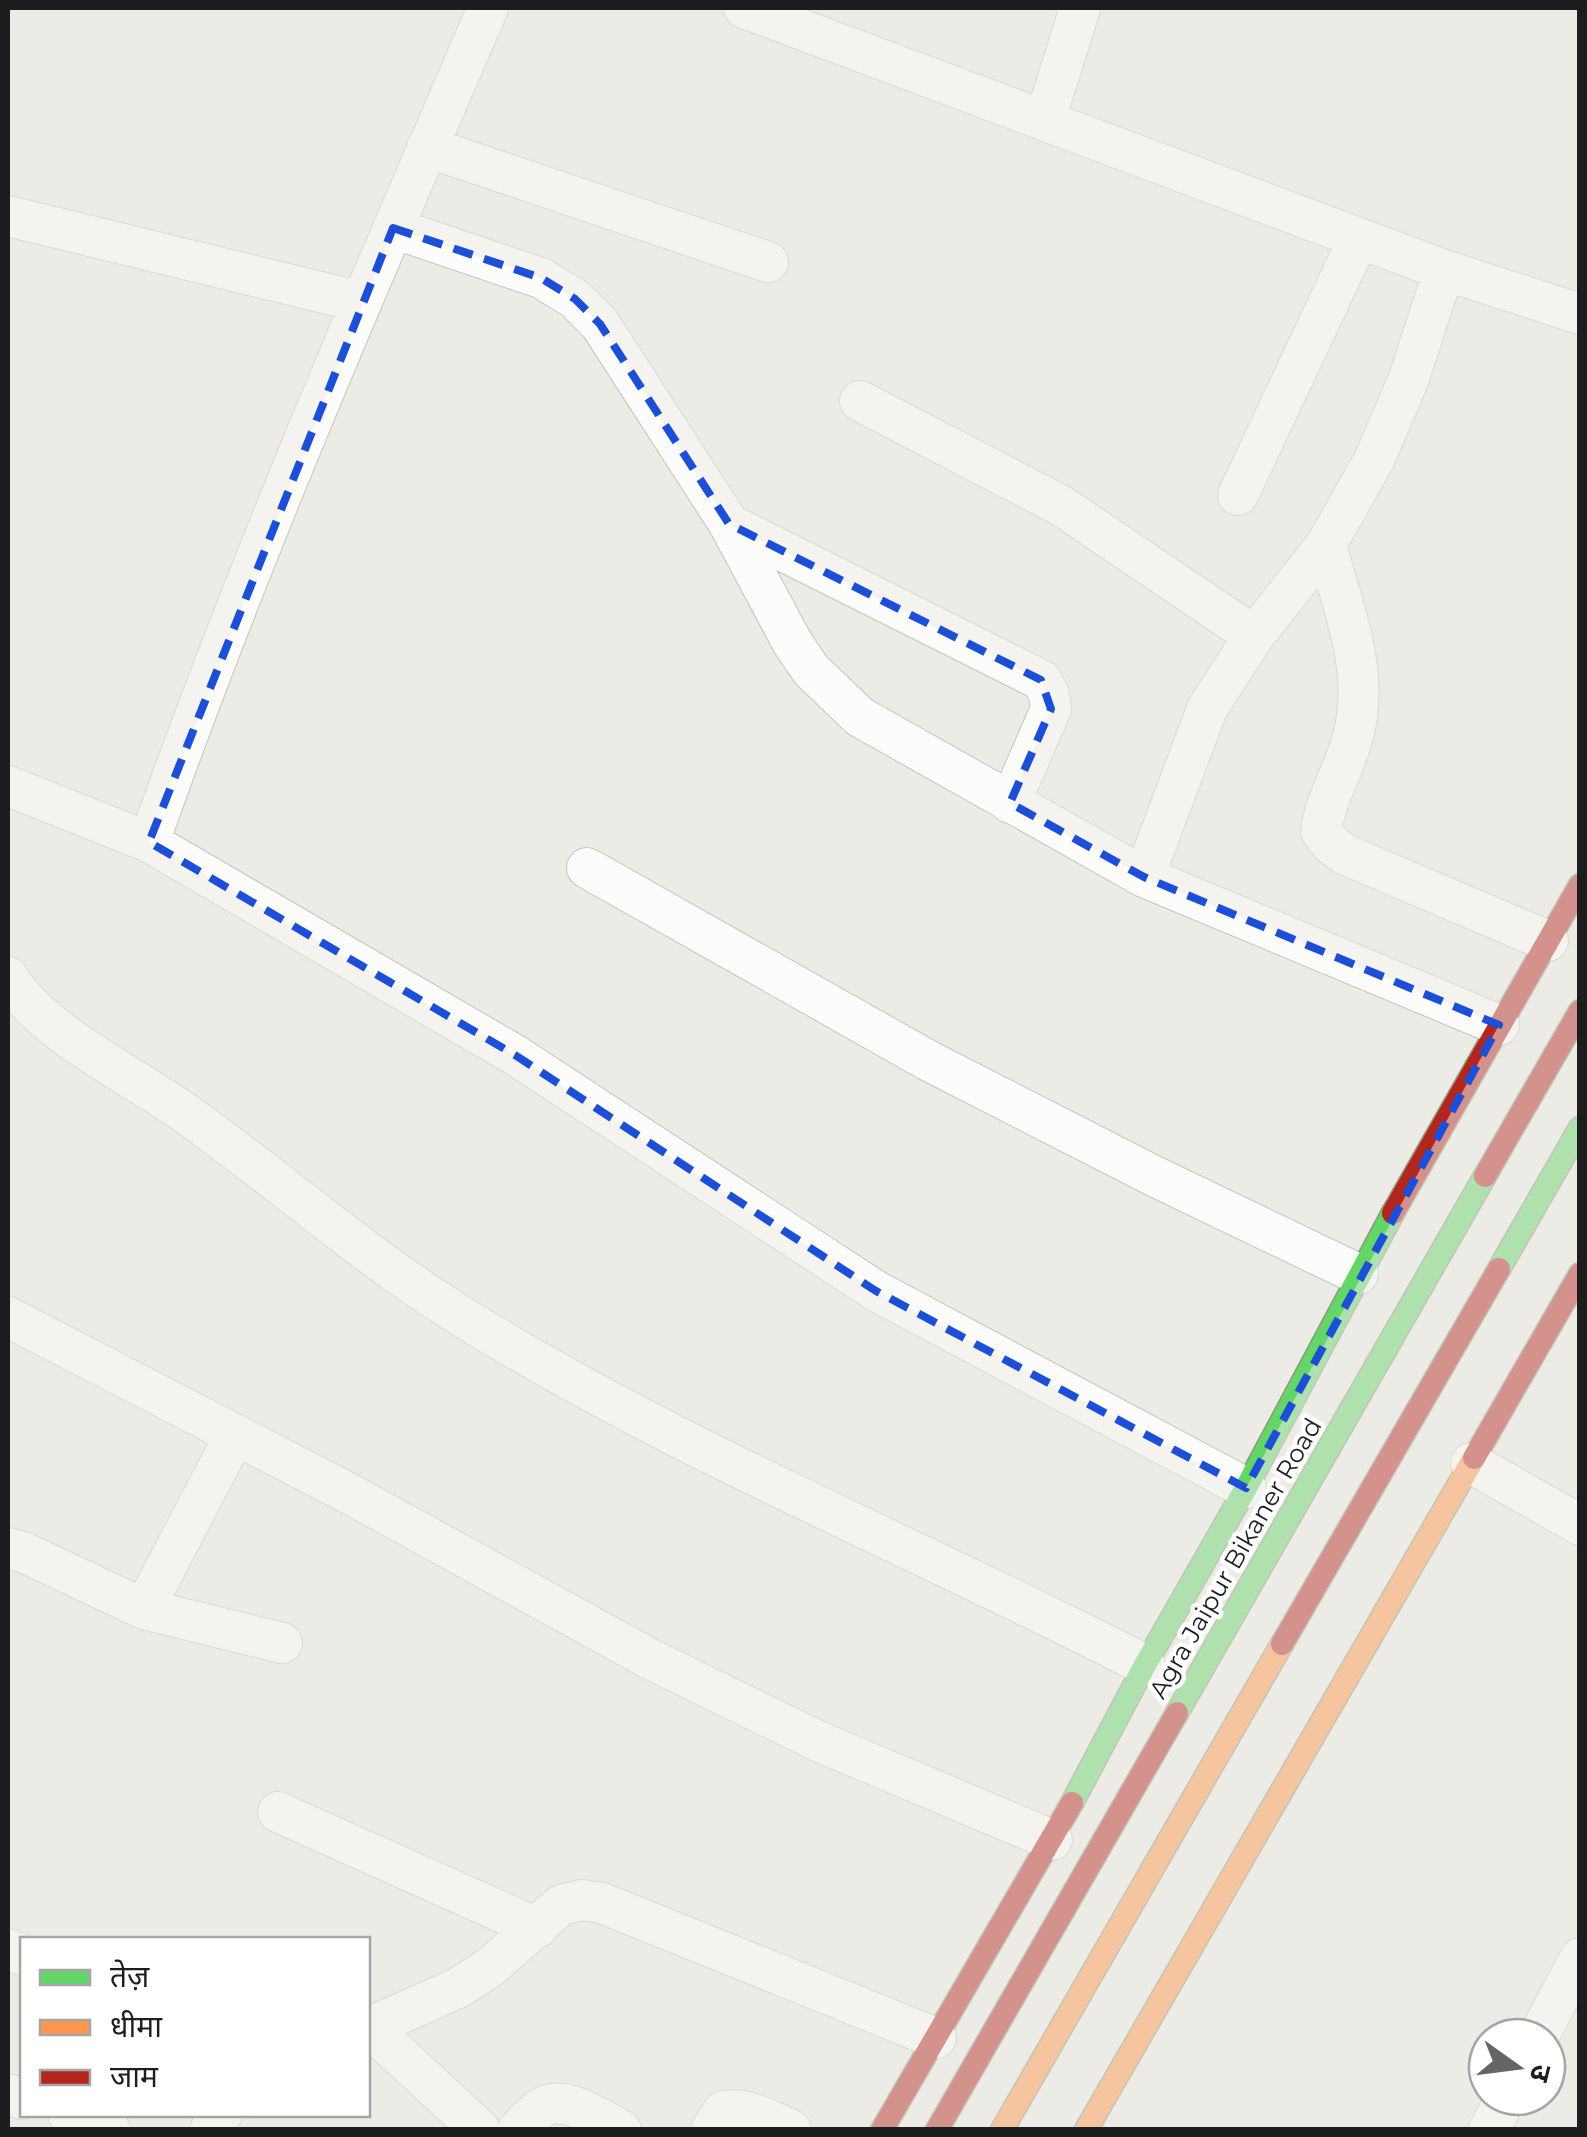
<svg xmlns="http://www.w3.org/2000/svg" width="1587" height="2137" font-family="Montserrat,'Noto Sans Devanagari',sans-serif">
	<style>
		.lines { fill: none; stroke-linecap: round; stroke-linejoin: round }
		.street-casing { stroke: #c4c4c1; stroke-width: 42 }
		.fast-casing { stroke: #8f977c; stroke-width: 25 }
		.slow-casing { stroke: #8f977c; stroke-width: 25 }
		.jam-casing { stroke: #8f977c; stroke-width: 25 }
		.street { stroke: #fcfcfb; stroke-width: 40 }
		.fast { stroke: #63d668; stroke-width: 22 }
		.slow { stroke: #ff974d; stroke-width: 22 }
		.jam { stroke: #b3261e; stroke-width: 22 }
		.marked { fill: none; stroke: #1d4ed8; stroke-width: 8; stroke-dasharray: 20 12; stroke-linejoin: round }
		.labels { text-anchor: middle; stroke-width: 9; stroke-linejoin: round; paint-order: stroke }
		.street-label { font-size: 25px; fill: #1d1d1d; stroke: #fff }
	</style>
	<rect width="100%" height="100%" fill="#ecebe5"/>
	<g class="lines">
		<g class="street-casing">
			<path id="street" d="M488,8C369,283 249,559 149,842L515,1055L876,1291L1246,1488
				M744,8L1444,270L1580,314
				M1045,120L1080,8
				M427,147L768,262
				M8,216L361,302
				M393,228L541,278L575,299L600,324L729,524L792,642L811,670L860,717L1144,877L1499,1025
				M860,401L1060,505L1254,636
				M1238,495L1359,238
				M729,524L1041,680L1049,694L1051,709L1010,803
				M1326,545C1342,604 1368,666 1355,728C1348,764 1326,795 1321,831L1331,844L1346,855L1548,941
				M8,786L149,842
				M587,868L929,1061L1156,1177L1358,1274
				M1144,877L1207,709L1254,636L1326,545L1374,460L1408,381L1444,270
				M8,977C43,1035 137,1077 192,1118C280,1181 361,1253 453,1311C673,1449 915,1546 1145,1665
				M8,1317L348,1493L650,1659L820,1742L1052,1840
				M1471,1463L1580,1525
				M8,1548L23,1552L144,1609L282,1643
				M144,1609L235,1435
				M278,1812L537,1928
				M8,1949L22,1955
				M369,2027L480,2130
				M368,2028L458,1988L489,1968L561,1905L582,1900L602,1903L936,2038
				M1538,2037L1580,1958
				M8,2094L22,2099
				M68,2114L110,2130
				M210,2130L222,2114
				M518,2130C525,2123 534,2112 543,2107C565,2094 601,2120 621,2130
				M711,2130L723,2111C748,2107 769,2120 791,2130
				M1489,2130L1506,2097"/>
		</g>
		<g class="fast-casing">
			<path id="fast" d="M1499,1269L1580,1128
				M1177,1713L1485,1176
				M1072,1803L1145,1665L1246,1488L1393,1213"/>
		</g>
		<g class="slow-casing">
			<path id="slow" d="M1002,2130L1282,1644
				M1086,2130L1474,1458"/>
		</g>
		<g class="jam-casing">
			<path id="jam" d="M1485,1176L1580,1011
				M1393,1213L1580,885
				M1474,1458L1580,1274
				M1282,1644L1499,1269
				M882,2130L1072,1803
				M937,2130L1177,1713"/>
		</g>
		<use href="#street" class="street"/>
		<use href="#fast" class="fast"/>
		<use href="#slow" class="slow"/>
		<use href="#jam" class="jam"/>
	</g>
	<path d="M0 0H1587V2137H0ZM393,228L541,278L575,299L600,324L729,524L1041,680L1051,709L1010,803L1144,877L1499,1025L1246,1488L876,1291L515,1055L149,842Z" fill="#ecebe5" fill-opacity=".55" fill-rule="evenodd"/>
	<path class="marked" d="M393,228L541,278L575,299L600,324L729,524L1041,680L1051,709L1010,803L1144,877L1499,1025L1246,1488L876,1291L515,1055L149,842Z"/>
	<g class="labels">
		<g class="street-label">
			<text transform="translate(1235 1558) rotate(-60)" y="9">Agra Jaipur Bikaner Road</text>
		</g>
	</g>
	<rect width="1587" height="2137" fill="none" stroke="#1d1d1d" stroke-width="20"/>
	<rect x="20" y="1937" width="350" height="180" fill="#ffffff" stroke="#a5a5a5" stroke-width="2.5"/>
	<rect x="40" y="1970" width="50" height="15" fill="#63d668" stroke="#a5a5a5" stroke-width="2.5"/>
	<text x="110" y="1987" font-size="30" fill="#1d1d1d">तेज़</text>
	<rect x="40" y="2020" width="50" height="15" fill="#ff974d" stroke="#a5a5a5" stroke-width="2.5"/>
	<text x="110" y="2037" font-size="30" fill="#1d1d1d">धीमा</text>
	<rect x="40" y="2070" width="50" height="15" fill="#b3261e" stroke="#a5a5a5" stroke-width="2.5"/>
	<text x="110" y="2087" font-size="30" fill="#1d1d1d">जाम</text>
	<g transform="translate(1517 2067) rotate(104)"><circle r="48" fill="#ffffff" stroke="#a5a5a5" stroke-width="2.5"/>
	<path d="M0-8L18 38L0 25L-18 38Z" fill="#656563"/>
	<text y="-15" font-size="28" font-weight="bold" text-anchor="middle" fill="#1d1d1d">उ</text>
	</g>
</svg>
